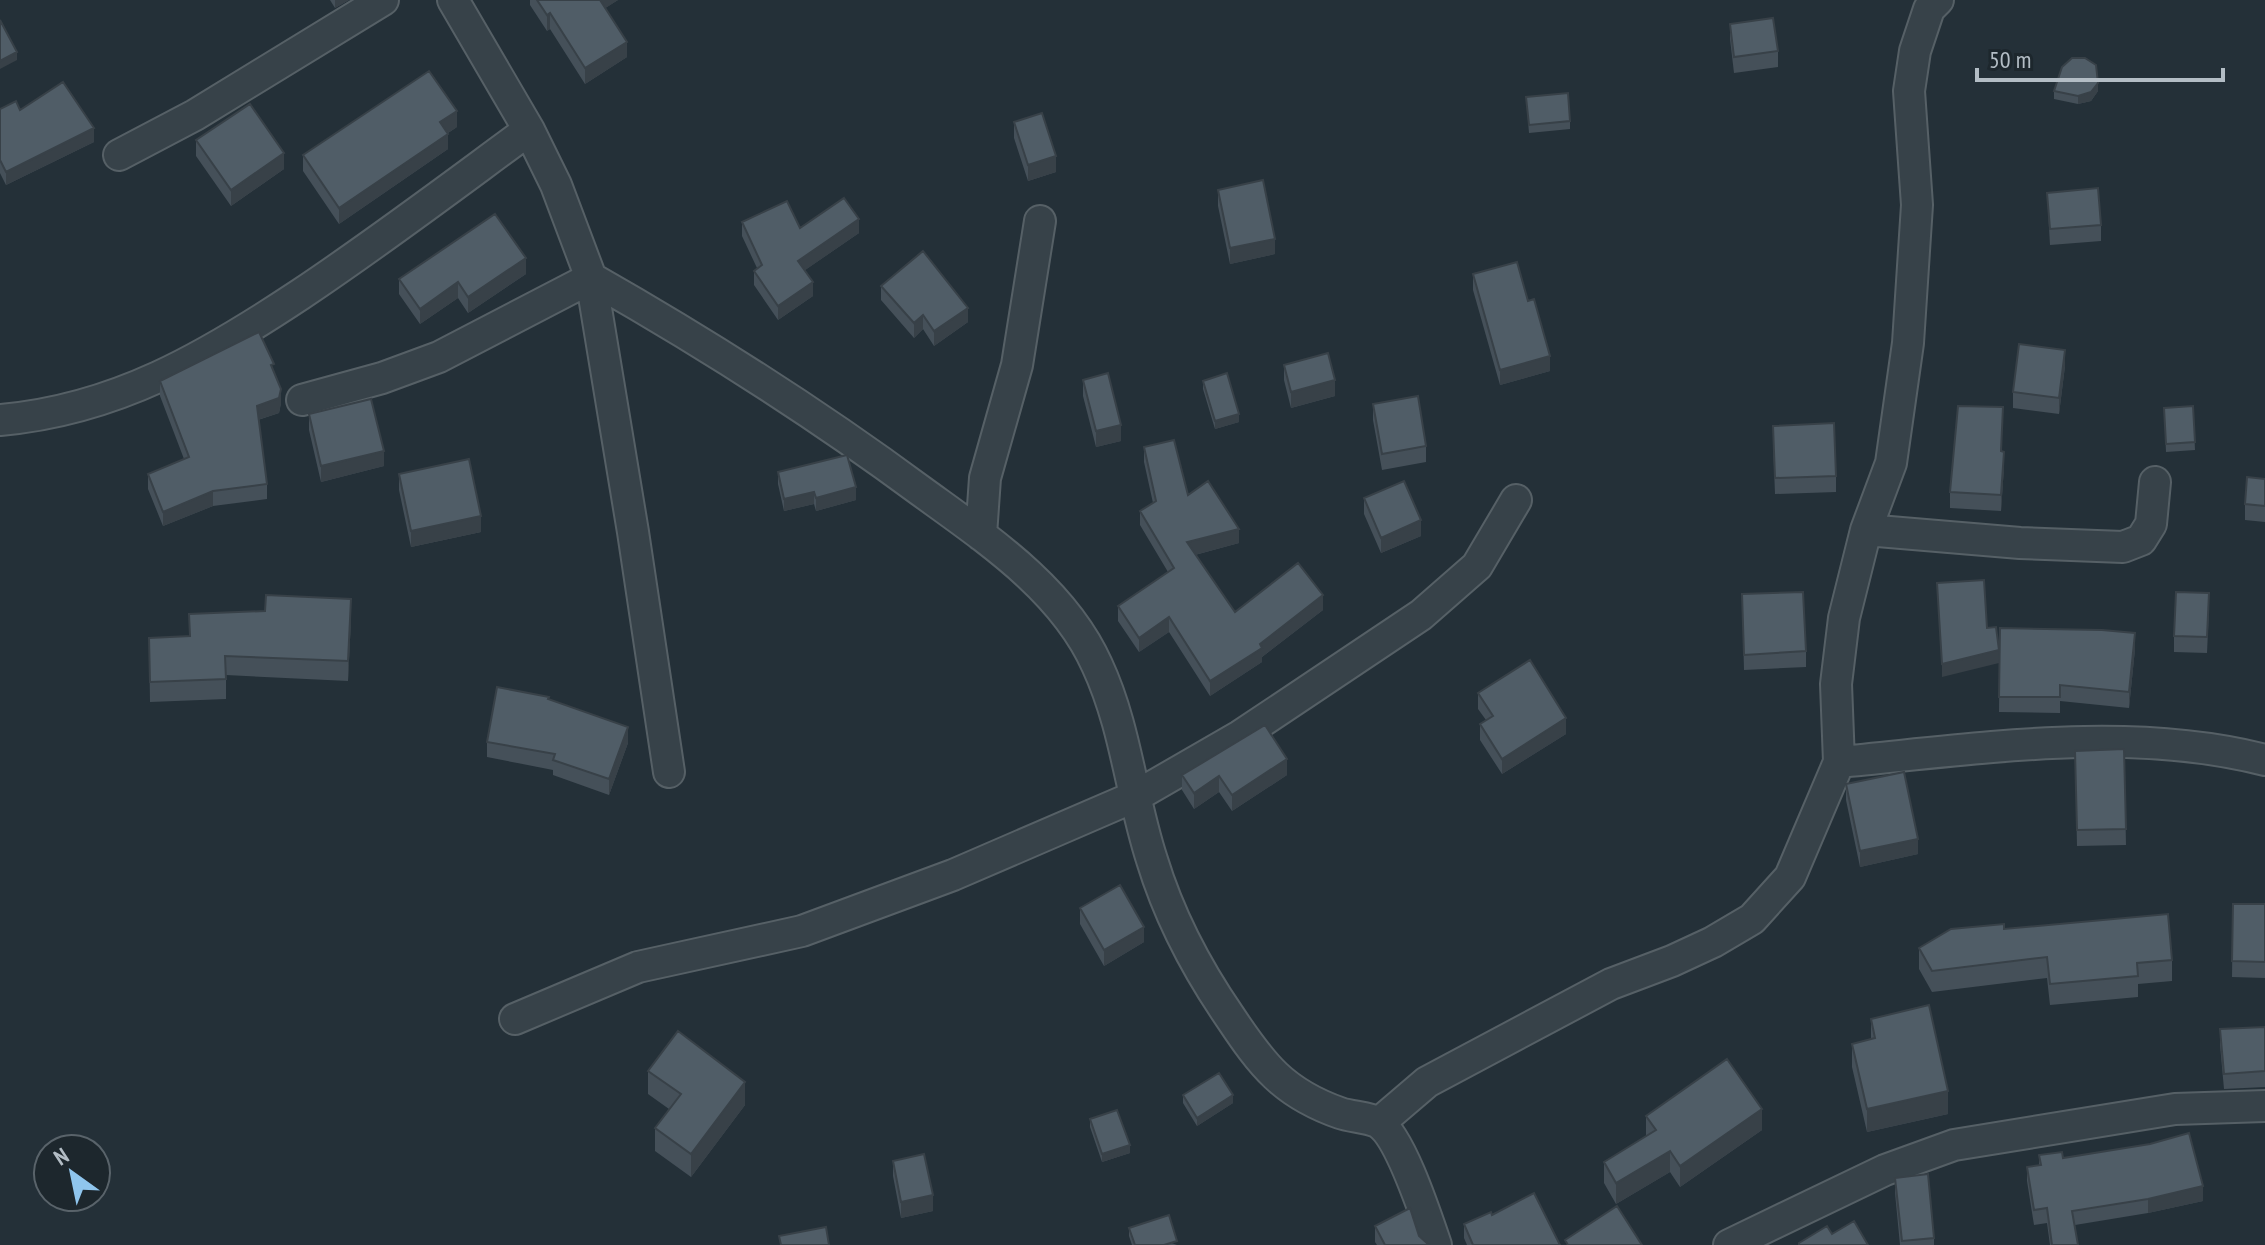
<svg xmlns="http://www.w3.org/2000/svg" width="2265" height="1245" font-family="'PT Sans Narrow',sans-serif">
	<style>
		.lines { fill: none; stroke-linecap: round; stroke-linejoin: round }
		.street-casing { stroke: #566066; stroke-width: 34 }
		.street { stroke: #374249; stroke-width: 30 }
		.wall { fill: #455059 }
		.shaded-wall { fill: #384148 }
		.building { fill: #505d67; stroke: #384148; stroke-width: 2 }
	</style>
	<rect width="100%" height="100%" fill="#243038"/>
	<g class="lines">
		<g class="street-casing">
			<path id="street" d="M453,0L529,130L556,185L591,278L633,532L669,772
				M119,155L195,115L383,0
				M302,400L382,378L439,357L591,278C707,344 814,412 921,491C987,539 1063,589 1097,665C1126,727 1131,796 1152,860C1169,916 1197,969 1230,1017C1262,1065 1283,1093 1340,1113C1351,1117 1369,1117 1379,1123C1401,1138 1427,1219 1436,1245
				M0,420C116,410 206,357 301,294C379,242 454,185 529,130
				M1866,530L2020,543L2123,547L2141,540L2151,524L2155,482
				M981,535L985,478L1017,365L1040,221
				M1839,762C1978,749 2128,725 2265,760
				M515,1019L638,967L802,931L953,875L1136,796L1240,736L1421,615L1477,566L1516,500
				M1379,1123L1427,1082L1611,984L1672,961L1713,942L1752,919L1790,877L1839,762L1836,684L1844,618L1866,530L1891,463L1908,343L1917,205L1909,91L1915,51L1929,9L1938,0
				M1729,1245L1885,1170L1954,1145L2175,1109L2265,1106"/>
		</g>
		<use href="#street" class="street"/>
	</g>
	<path class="wall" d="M330,0H349L335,8Z
		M530,0H618L605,8L627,57L585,84L550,29L547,31L530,5Z
		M1730,24L1778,51V67L1734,73L1730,39Z
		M2054,91H2098L2091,101L2078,104L2054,99Z
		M1526,97L1570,121V129L1529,133Z
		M0,109L20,110L94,142L6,185L0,173Z
		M1014,122L1056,172L1028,181L1014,138Z
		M457,127L448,133V149L339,224L303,171V155Z
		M196,140L284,169L231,206L196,156Z
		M1218,190L1275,254L1230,264L1218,206Z
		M2047,193L2101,225V241L2050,245Z
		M742,222L800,228L859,233L805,270L813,296L778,320L754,285V271L757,268L742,236Z
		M526,274L468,313L458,298L420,324L399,294V279Z
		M1473,274L1550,371L1500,385L1473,290Z
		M881,286L968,322L934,346L923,329L914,338L881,300Z
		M1284,365L1335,396L1291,408L1284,380Z
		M2065,366L2059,414L2013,408V392Z
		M274,372L281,403L279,413L258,420L267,484V499L213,506L163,526L148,489V474L184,459L160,396V381Z
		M1083,380L1121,441L1096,447L1083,396Z
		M1203,381L1239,422L1215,429L1203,389Z
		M1373,404L1426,446V462L1382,470L1373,420Z
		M2193,406L2195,450L2166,452L2164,408Z
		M309,414L384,466L321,482L309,430Z
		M1773,442L1836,476V492L1775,494Z
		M1144,447L1188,495L1239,543L1195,555L1235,612L1323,610L1262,657V662L1210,696L1169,632L1139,652L1118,621V606L1168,572L1140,525V511L1153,503L1144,462Z
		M2002,451L2004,467L2001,511L1950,508V492Z
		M778,472L856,500L816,511L814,504L784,511L778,484Z
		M399,474L481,532L411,547L399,490Z
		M2265,479V522L2245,520V504Z
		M1364,498L1421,536L1381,553L1364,514Z
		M1742,594L1806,651V667L1744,670Z
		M2209,609L2207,653L2174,652V636Z
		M189,614L351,619L348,681L226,675V699L150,702L149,638L189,636Z
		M2000,628L2135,649L2129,708L2060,701V713L1999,712Z
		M1478,693L1566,734L1502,774L1480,740V724L1486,720L1478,709Z
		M549,699L628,743L609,795L553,775V770L487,757V742Z
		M2124,749L2126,845L2077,846L2075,751Z
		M1182,775H1287L1232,811L1219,792L1194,809L1182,790Z
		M1846,784L1918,854L1860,867L1846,800Z
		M2233,904H2265V978L2232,977Z
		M1080,908L1144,942L1104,966L1080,924Z
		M2004,929L2172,960V981L2138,984V997L2050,1005L2047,978L1932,992L1919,969V948Z
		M1871,1019L1948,1114L1867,1132L1852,1067V1044L1871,1039Z
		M2265,1027V1087L2224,1089L2220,1045V1029Z
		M648,1071L745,1105L691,1177L655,1151V1128L669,1109L648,1094Z
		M1183,1095L1233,1103L1197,1126L1183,1103Z
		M1646,1116L1762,1130L1680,1187L1670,1172L1616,1204L1604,1183V1162L1646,1136Z
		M1090,1119L1130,1153L1102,1162L1090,1127Z
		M2039,1155L2063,1158L2203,1201L2148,1213L2075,1225L2078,1245H2050L2047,1223L2034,1225L2027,1181V1167L2039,1165Z
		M893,1161L933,1211L901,1218L893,1176Z
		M1895,1178L1934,1238V1245H1900L1895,1193Z
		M1492,1215L1560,1245H1467L1464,1238V1224Z
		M1375,1226L1419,1236L1429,1245H1377L1375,1242Z
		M1129,1228L1177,1245H1132L1129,1236Z"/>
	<path class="shaded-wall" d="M335,0H349L335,8Z
		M598,0H618L598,13Z
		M550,13V29L547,31V15Z
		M627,42V57L585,84V68Z
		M17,52V60L0,69V61Z
		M2098,83V91L2091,101L2078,104V96Z
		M457,111V127L440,138V122Z
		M94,128V142L6,185V172Z
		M448,134V149L339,224V208Z
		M284,153V169L231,206V190Z
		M1056,156V172L1028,181V165Z
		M859,219V233L798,275V261Z
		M1275,239V254L1230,264V248Z
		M526,258V274L468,313V297Z
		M458,282V298L420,324V309Z
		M813,282V296L778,320V306Z
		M968,308V322L934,346V331Z
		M923,315V329L914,338V323Z
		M2065,350V366L2059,414V398Z
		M1550,356V371L1500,385V370Z
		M1335,380V396L1291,408V392Z
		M281,389V403L279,413L257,420V406Z
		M1239,414V422L1215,429V421Z
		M1121,425V441L1096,447V431Z
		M384,451V466L321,482V466Z
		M2004,452V467L2001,511V495Z
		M856,487V500L816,511V498Z
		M213,491V506L163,526V512Z
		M814,492V504L784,511V499Z
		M481,516V532L411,547V531Z
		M1421,520V536L1381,553V538Z
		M1239,529V543L1187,557V542Z
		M1323,595V610L1262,657V662L1210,696V681Z
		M351,599V619L348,681V661Z
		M1169,617V632L1139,652V638Z
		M2135,633V649L2129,708V692Z
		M1999,650V663L1942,677V664Z
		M1566,718V734L1502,774V759Z
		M628,727V743L609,795V779Z
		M1287,759V775L1232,811V795Z
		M1219,776V792L1194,809V793Z
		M1918,839V854L1860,867V851Z
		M1144,927V942L1104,966V950Z
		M745,1082V1105L691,1177V1154Z
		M1948,1091V1114L1867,1132V1109Z
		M1233,1095V1103L1197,1126V1118Z
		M1762,1109V1130L1680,1187V1166Z
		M1130,1145V1153L1102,1162V1154Z
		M1670,1151V1172L1616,1204V1183Z
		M2203,1186V1201L2148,1213V1199Z
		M933,1195V1211L901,1218V1202Z"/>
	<path class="building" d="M537,0H600L627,42L585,68L550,13L547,15Z
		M1773,18L1778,51L1734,57L1730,24Z
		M0,20L17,52L0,61Z
		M2072,58H2085L2096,65L2098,83L2091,92L2078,96L2054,91L2062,67Z
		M429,71L457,111L440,122L448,134L339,208L303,155Z
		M63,82L94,128L6,172L0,160V109L16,101L20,110Z
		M1568,93L1570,121L1529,125L1526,97Z
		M250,104L284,153L231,190L196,140Z
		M1042,113L1056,156L1028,165L1014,122Z
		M1263,180L1275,239L1230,248L1218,190Z
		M2098,188L2101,225L2050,229L2047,193Z
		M844,198L859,219L798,261L813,282L778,306L754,271L762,265L742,222L787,201L800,228Z
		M495,214L526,258L468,297L458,282L420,309L399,279Z
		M923,251L968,308L934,331L923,315L914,323L881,286Z
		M1517,262L1528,301L1534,299L1550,356L1500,370L1473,274Z
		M259,332L274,364L271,365L281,389L279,398L257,406L267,484L213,491L163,512L148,474L189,457L160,381Z
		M2019,344L2065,350L2059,398L2013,392Z
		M1328,353L1335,380L1291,392L1284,365Z
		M1108,373L1121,425L1096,431L1083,380Z
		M1227,373L1239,414L1215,421L1203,381Z
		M1418,396L1426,446L1382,454L1373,404Z
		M371,399L384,451L321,466L309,414Z
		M1958,406L2003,407L2001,451L2004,452L2001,495L1950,492Z
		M2193,406L2195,442L2166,444L2164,408Z
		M1834,423L1836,476L1775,478L1773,426Z
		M1174,440L1188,495L1208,481L1239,529L1187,542L1235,612L1298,563L1323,595L1260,644L1262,648L1210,681L1169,617L1139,638L1118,606L1174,568L1140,511L1156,501L1144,447Z
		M847,455L856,487L816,498L814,492L784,499L778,472Z
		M469,459L481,516L411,531L399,474Z
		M2247,477L2265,479V506L2245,504Z
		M1404,481L1421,520L1381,538L1364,498Z
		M1984,580L1987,628L1996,627L1999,650L1942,664L1937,583Z
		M1803,592L1806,651L1744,655L1742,594Z
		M2176,592L2209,593L2207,637L2174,636Z
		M266,595L351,599L348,661L225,656L226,679L150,682L149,638L190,636L189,614L265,611Z
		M2000,628L2102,630L2135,633L2129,692L2060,685V697H1999Z
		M1530,660L1566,718L1502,759L1480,724L1493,716L1478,693Z
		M497,687L549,697L548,699L628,727L609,779L553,760L555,754L487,742Z
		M1265,725L1287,759L1232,795L1219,776L1194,793L1182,775Z
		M2124,749L2126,829L2077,830L2075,751Z
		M1904,772L1918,839L1860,851L1846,784Z
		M1120,885L1144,927L1104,950L1080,908Z
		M2233,904H2265V962L2232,961Z
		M2168,914L2172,960L2137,963L2138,976L2050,984L2047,957L1932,971L1919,948L1951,929L2004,924V929Z
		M1929,1005L1948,1091L1867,1109L1852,1044L1875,1038L1871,1019Z
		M2265,1027V1071L2224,1074L2220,1029Z
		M678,1031L745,1082L691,1154L655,1128L681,1094L648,1071Z
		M1727,1059L1762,1109L1680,1166L1670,1151L1616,1183L1604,1162L1656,1130L1646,1116Z
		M1219,1073L1233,1095L1197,1118L1183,1095Z
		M1117,1110L1130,1145L1102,1154L1090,1119Z
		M2189,1133L2203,1186L2148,1199L2072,1211L2078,1245H2052L2047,1208L2034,1210L2027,1167L2041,1165L2039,1155L2062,1152L2063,1158L2150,1144Z
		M924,1154L933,1195L901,1202L893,1161Z
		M1928,1174L1934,1238L1902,1241L1895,1178Z
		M1534,1193L1560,1245H1473L1464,1224L1491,1212L1492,1215Z
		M1617,1206L1642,1245H1568L1565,1240Z
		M1410,1208L1419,1236L1429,1245H1385L1375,1226Z
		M1169,1215L1177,1241L1164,1245H1135L1129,1228Z
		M1854,1221L1868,1245H1799V1243L1827,1226L1832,1234Z
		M826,1227L829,1245H781L779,1236Z"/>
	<g transform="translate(72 1173) rotate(327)"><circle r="38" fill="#1d272d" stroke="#59636a" stroke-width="2"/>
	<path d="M0-6L14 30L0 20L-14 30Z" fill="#8fc5ed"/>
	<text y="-12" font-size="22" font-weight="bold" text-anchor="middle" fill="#b3bdc5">N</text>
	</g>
	<path d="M1977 68v12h246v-12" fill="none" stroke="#b3bdc5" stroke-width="4"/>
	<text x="1989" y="68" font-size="24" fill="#b3bdc5" stroke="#1d272d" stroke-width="6" paint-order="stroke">50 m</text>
</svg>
